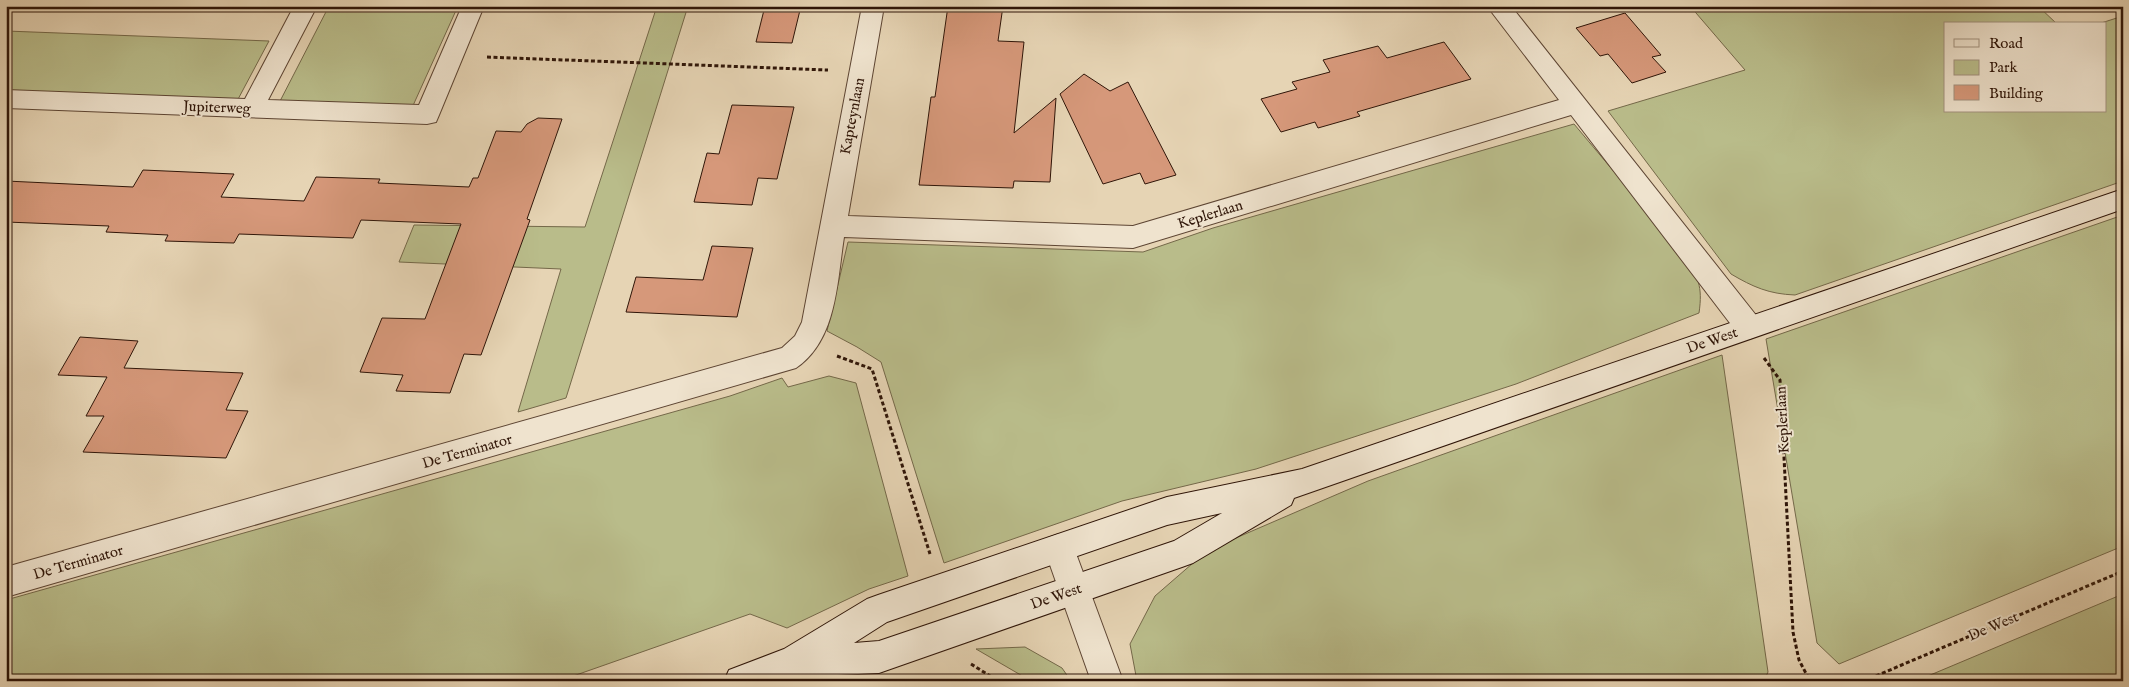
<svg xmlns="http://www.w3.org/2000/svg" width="2129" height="687" font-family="'IM FELL English',serif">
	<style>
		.green { fill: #b9bc8a; stroke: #746849 }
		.building { fill: #d6987a; stroke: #2f1508 }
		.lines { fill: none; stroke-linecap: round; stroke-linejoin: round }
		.minor-casing { stroke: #5d4533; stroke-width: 2 }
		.secondary-casing { stroke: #2f1508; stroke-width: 2 }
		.path { stroke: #2f1508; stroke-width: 3; stroke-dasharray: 4 2.5; stroke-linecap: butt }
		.minor { fill: #efe3ce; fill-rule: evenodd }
		.secondary { fill: #efe3ce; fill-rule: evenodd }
		.labels { text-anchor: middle; stroke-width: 4; stroke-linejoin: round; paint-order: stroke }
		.street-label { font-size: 15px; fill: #2f1508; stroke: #efe3ce }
	</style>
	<rect width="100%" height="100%" fill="#e6d4b4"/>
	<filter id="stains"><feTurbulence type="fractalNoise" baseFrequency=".004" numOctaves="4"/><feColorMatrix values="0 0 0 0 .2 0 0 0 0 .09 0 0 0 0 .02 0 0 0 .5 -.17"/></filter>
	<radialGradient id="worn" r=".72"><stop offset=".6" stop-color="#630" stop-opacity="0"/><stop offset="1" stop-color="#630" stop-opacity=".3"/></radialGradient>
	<path class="green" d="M329,6H458L411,110L278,105Z
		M657,6H688L566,398L518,412L561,269L399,262L414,225L585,227Z
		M1690,6H2038L2057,24H1945V111H2105V24H2098L2123,16V181L1795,295C1769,294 1753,287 1731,274L1608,111L1745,70Z
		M6,31L269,41L236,103L6,93Z
		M1574,124L1684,255C1698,277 1703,286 1699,313L1516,384L1256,469L1122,501L944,563L881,362L857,347L827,331L848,242L1143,252L1213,228Z
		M2123,215V546L1839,664L1817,643L1766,339Z
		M1722,355L1768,672L1764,681H1137L1130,644L1155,596L1208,550L1368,481Z
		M829,376L856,383L908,576L869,589L787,628L750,614L559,681H6V600L730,396L782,378L788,387Z
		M2123,594V681H1916Z
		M1025,647L1062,668L1071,681H1031L976,649Z"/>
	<path class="building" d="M765,6H801L792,43L756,42Z
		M948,6H1003L998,41L1024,42L1014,133L1056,98L1050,182L1014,181L1013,188L919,185L931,97H935Z
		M1625,13L1661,55L1652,57L1666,72L1632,83L1608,54L1600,56L1576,28Z
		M1444,42L1471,79L1357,112L1360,116L1318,128L1315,122L1281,132L1261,99L1297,89L1292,82L1330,72L1323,60L1378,46L1387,58Z
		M1084,74L1110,91L1128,82L1176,175L1145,184L1140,173L1103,184L1060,94Z
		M732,105L794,107L777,179L758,178L752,205L694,202L707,153L719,154Z
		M538,118L562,119L527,219L530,220L481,355L464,354L450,393L396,391L403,375L360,372L382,318L425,319L461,224L361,220L353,238L239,234L234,243L165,241L168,235L106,232L109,226L6,222V181L133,187L143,170L234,174L221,197L304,201L316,177L380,179L378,183L469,187L473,178H478L496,131L521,132L527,124Z
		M712,246L753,248L737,317L626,312L636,277L703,280Z
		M80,337L138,341L124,368L243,373L226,410L248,411L226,458L83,452L104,416H86L107,377L58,375Z"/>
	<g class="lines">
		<g class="minor-casing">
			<path id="minor" d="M294,6H317L268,100L419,105L462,6H484L439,115L436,122L427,124L6,108V90L245,99Z
				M862,6H884L848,216L1133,226L1559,100L1487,6H1511L1759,319L1763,327L1759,335L1749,339L1739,335L1571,115L1133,248L844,237C837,282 837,340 796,368L6,597V567L782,348L795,336L802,322Z
				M1059,534L1070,538L1074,548L1123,681H1091L1044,548L1048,538Z"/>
		</g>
		<g class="secondary-casing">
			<path id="secondary" d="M2123,189V209L1294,498L1291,505L1193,563L1182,567L879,673L795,677L785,681H724L729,670L784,649L867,599L878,595L1167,497L1302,469ZM1222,513L1174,541L879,641L854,643L887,622L1167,525Z"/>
		</g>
		<path class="path" d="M487,57L828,70
			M837,356L872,369L930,554
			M1764,358L1780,380L1793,632L1799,660L1810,681
			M971,664L998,681
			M1864,681L2123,571"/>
		<use href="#minor" class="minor"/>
		<use href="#secondary" class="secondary"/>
	</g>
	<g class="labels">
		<g class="street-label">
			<text transform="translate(217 107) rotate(2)" y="5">Jupiterweg</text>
			<text transform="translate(852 116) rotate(-79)" y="5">Kapteynlaan</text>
			<text transform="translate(1210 214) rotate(-17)" y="5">Keplerlaan</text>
			<text transform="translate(1712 340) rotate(-19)" y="5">De West</text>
			<text transform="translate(1782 420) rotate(-93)" y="5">Keplerlaan</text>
			<text transform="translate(467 451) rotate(-16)" y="5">De Terminator</text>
			<text transform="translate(78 562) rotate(-16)" y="5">De Terminator</text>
			<text transform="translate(1056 596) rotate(-19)" y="5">De West</text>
			<text transform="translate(1993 626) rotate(-23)" y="5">De West</text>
		</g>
	</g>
	<rect width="2129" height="687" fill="none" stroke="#e6d4b4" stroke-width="25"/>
	<rect x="8" y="8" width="2114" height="672" fill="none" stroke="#2f1508" stroke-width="2.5"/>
	<rect x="12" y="12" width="2104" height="662" fill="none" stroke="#2f1508"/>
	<rect x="1944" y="22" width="162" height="90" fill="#efe3ce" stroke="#a2917f"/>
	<rect x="1954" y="39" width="25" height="8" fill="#efe3ce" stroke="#a2917f"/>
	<text x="1989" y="48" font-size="15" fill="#2f1508">Road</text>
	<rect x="1954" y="60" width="25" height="15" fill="#b9bc8a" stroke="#a2917f"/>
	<text x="1989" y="72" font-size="15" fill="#2f1508">Park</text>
	<rect x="1954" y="85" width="25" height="15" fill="#d6987a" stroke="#a2917f"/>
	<text x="1989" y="98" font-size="15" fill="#2f1508">Building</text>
	<rect width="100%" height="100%" filter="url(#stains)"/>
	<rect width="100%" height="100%" fill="url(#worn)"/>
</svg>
